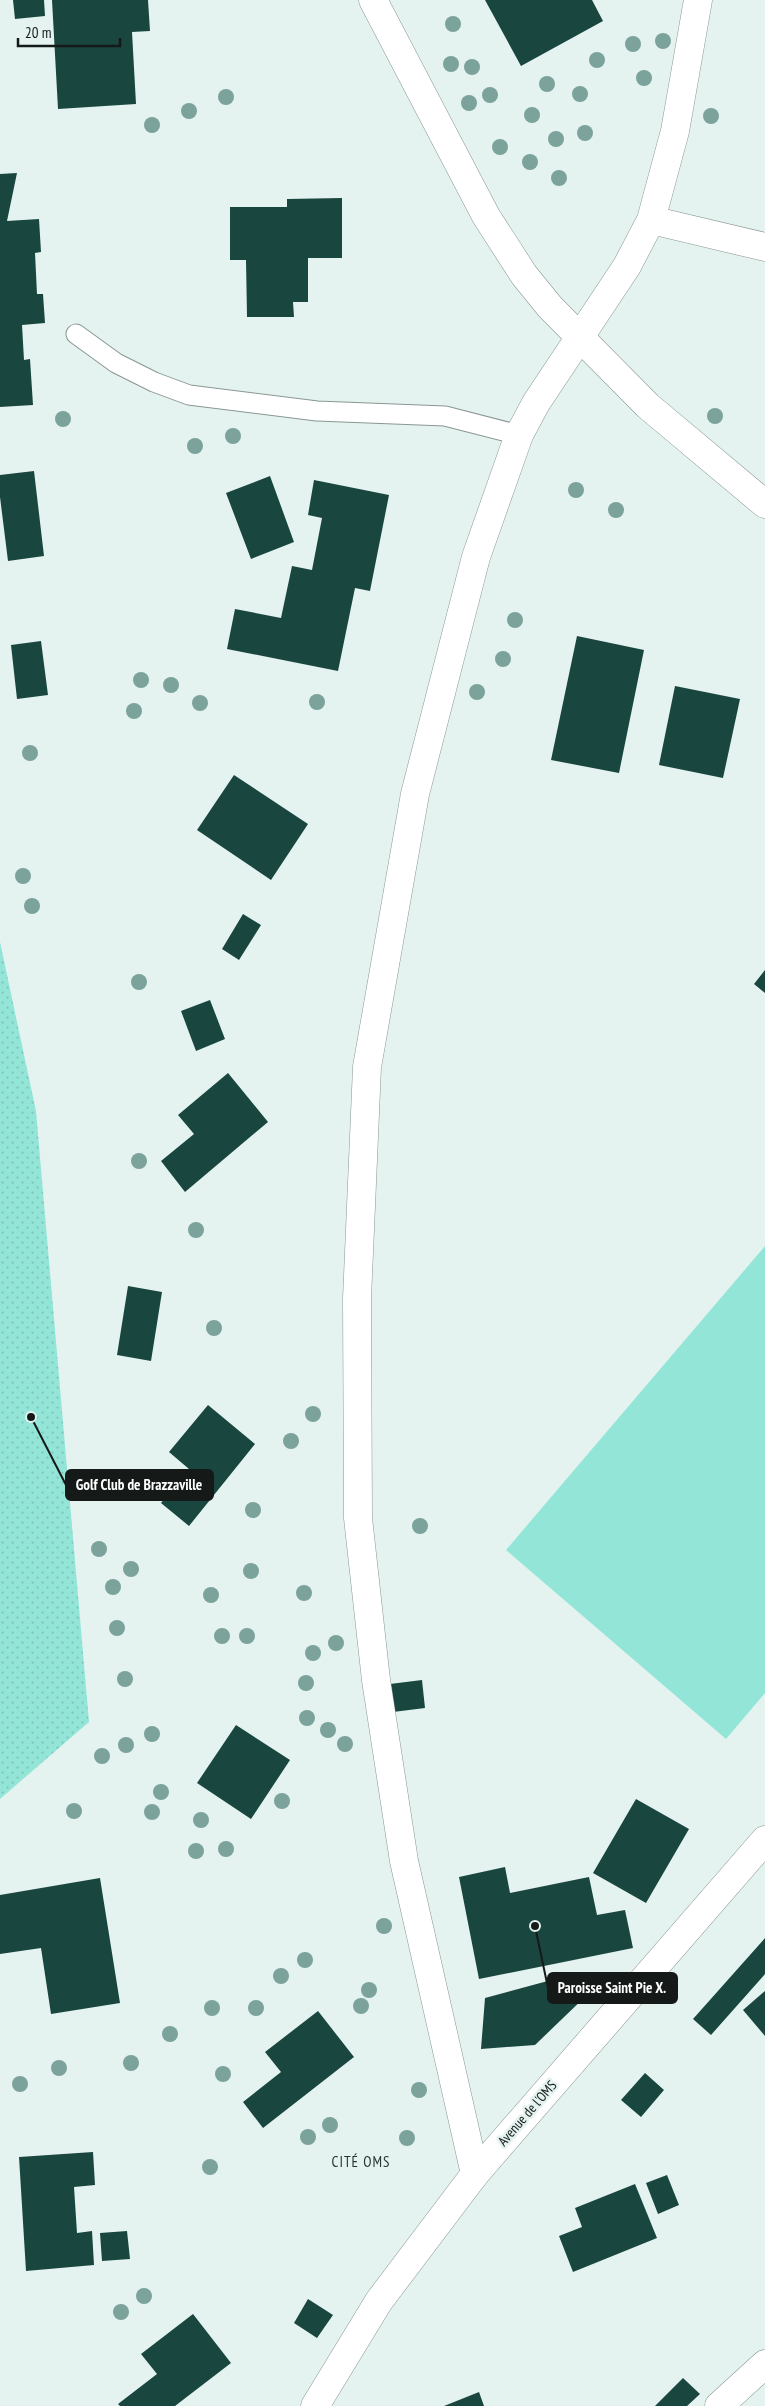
<svg xmlns="http://www.w3.org/2000/svg" width="765" height="2406" font-family="'PT Sans Narrow',sans-serif">
	<style>
		.grass { fill: url(#grass-dots) }
		.garden { fill: #93e6d7 }
		.building { fill: #1a4640 }
		.lines { fill: none; stroke-linecap: round; stroke-linejoin: round }
		.service-casing { stroke: #899794; stroke-width: 21 }
		.minor-casing { stroke: #899794; stroke-width: 29 }
		.tertiary-casing { stroke: #899794; stroke-width: 29 }
		.service { stroke: #fff; stroke-width: 19 }
		.minor { stroke: #fff; stroke-width: 28 }
		.tertiary { stroke: #fff; stroke-width: 28 }
		.tree { fill: #7ba29b }
		.labels { text-anchor: middle; stroke-width: 5; stroke-linejoin: round; paint-order: stroke }
		.street-label { font-size: 14px; fill: #151a19; stroke: #e4f3f0 }
		.neighbourhood-label { font-size: 15px; letter-spacing: 1px; fill: #283432; stroke: #e4f3f0 }
		.leader { fill: none; stroke: #151a19; stroke-width: 2 }
		.callout-dot { fill: #151a19; stroke: #e4f3f0; stroke-width: 2 }
		.callout { fill: #151a19; stroke: #151a19; stroke-width: 2 }
		.callout-label { font-size: 15px; text-anchor: middle; font-weight: bold; fill: #fff }
	</style>
	<defs>
		<pattern id="grass-dots" width="8" height="8" patternUnits="userSpaceOnUse" patternTransform="scale(1.25)"><rect width="8" height="8" fill="#93e6d7"/><path d="M2 2h.1M6 6h.1" fill="none" stroke="#7ec5b8" stroke-width="1.8" stroke-linecap="round"/></pattern>
	</defs>
	<rect width="100%" height="100%" fill="#e4f3f0"/>
	<path class="grass" d="M0,942L36,1111L89,1722L0,1799Z"/>
	<path class="garden" d="M765,1246V1693L726,1739L506,1550Z"/>
	<path class="building" d="M13,0H44L45,16L15,19Z
		M52,0H148L150,31L132,32L136,104L58,109Z
		M485,0H592L603,21L521,66Z
		M17,173L7,221L39,219L41,252L35,253L37,294H43L45,323L22,325L24,360L30,359L33,405L0,407V174Z
		M342,198V258H308V302H293L294,317H247L246,260H230V207H287V199Z
		M34,471L44,556L8,561L0,497V475Z
		M270,476L294,542L251,559L226,493Z
		M314,480L389,495L370,591L355,588L338,671L227,649L235,609L281,618L292,566L312,570L322,518L308,515Z
		M577,636L644,650L619,773L551,760Z
		M41,641L48,695L17,699L11,645Z
		M675,686L740,699L723,778L659,765Z
		M234,775L308,824L271,880L197,830Z
		M243,914L261,925L239,960L222,949Z
		M765,970V993L754,984Z
		M210,1000L225,1039L196,1051L181,1011Z
		M228,1073L268,1122L185,1192L161,1161L194,1134L178,1115Z
		M128,1286L162,1292L151,1361L117,1355Z
		M208,1405L255,1444L189,1526L161,1503L189,1469L169,1452Z
		M422,1680L425,1708L385,1713L382,1685Z
		M236,1725L290,1760L251,1819L197,1783Z
		M636,1799L689,1829L646,1903L593,1873Z
		M505,1867L510,1893L589,1877L597,1915L625,1910L633,1948L479,1979L459,1877Z
		M100,1878L120,2003L51,2014L41,1948L0,1954V1895Z
		M765,1938V1974L711,2035L693,2019Z
		M581,1972L588,1994L535,2045L481,2049L485,1998Z
		M765,1991V2036L743,2010Z
		M318,2011L354,2057L263,2128L243,2102L281,2072L265,2052Z
		M645,2073L664,2090L641,2117L621,2100Z
		M93,2152L95,2185L74,2187L77,2233L92,2231L94,2265L26,2271L19,2157Z
		M667,2175L679,2205L658,2214L646,2183Z
		M635,2184L657,2238L573,2272L559,2236L582,2227L575,2208Z
		M127,2231L130,2259L102,2261L100,2233Z
		M308,2299L333,2315L317,2338L294,2323Z
		M193,2314L231,2363L175,2406H120L118,2404L157,2374L141,2354Z
		M683,2378L700,2394L687,2406H655Z
		M479,2392L484,2406H444Z"/>
	<g class="lines">
		<g class="service-casing">
			<path id="service" d="M76,334L116,363L154,382L189,395L317,411L445,416L519,435"/>
		</g>
		<g class="minor-casing">
			<path id="minor" d="M373,0L486,216L524,275L550,307L648,406L765,504
				M651,220L765,247
				M475,2174L404,1861L376,1680L358,1518L357,1299L367,1067L415,794L476,557L519,435L536,403L627,266L651,220L675,131L698,0
				M719,2406L765,2364"/>
		</g>
		<g class="tertiary-casing">
			<path id="tertiary" d="M315,2406L379,2301L475,2174L765,1840"/>
		</g>
		<use href="#service" class="service"/>
		<use href="#minor" class="minor"/>
		<use href="#tertiary" class="tertiary"/>
	</g>
	<g class="tree">
		<circle cx="453" cy="24" r="8"/>
		<circle cx="663" cy="41" r="8"/>
		<circle cx="633" cy="44" r="8"/>
		<circle cx="597" cy="60" r="8"/>
		<circle cx="451" cy="64" r="8"/>
		<circle cx="472" cy="67" r="8"/>
		<circle cx="644" cy="78" r="8"/>
		<circle cx="547" cy="84" r="8"/>
		<circle cx="580" cy="94" r="8"/>
		<circle cx="490" cy="95" r="8"/>
		<circle cx="226" cy="97" r="8"/>
		<circle cx="469" cy="103" r="8"/>
		<circle cx="189" cy="111" r="8"/>
		<circle cx="532" cy="115" r="8"/>
		<circle cx="711" cy="116" r="8"/>
		<circle cx="152" cy="125" r="8"/>
		<circle cx="585" cy="133" r="8"/>
		<circle cx="556" cy="139" r="8"/>
		<circle cx="500" cy="147" r="8"/>
		<circle cx="530" cy="162" r="8"/>
		<circle cx="559" cy="178" r="8"/>
		<circle cx="715" cy="416" r="8"/>
		<circle cx="63" cy="419" r="8"/>
		<circle cx="233" cy="436" r="8"/>
		<circle cx="195" cy="446" r="8"/>
		<circle cx="576" cy="490" r="8"/>
		<circle cx="616" cy="510" r="8"/>
		<circle cx="515" cy="620" r="8"/>
		<circle cx="503" cy="659" r="8"/>
		<circle cx="141" cy="680" r="8"/>
		<circle cx="171" cy="685" r="8"/>
		<circle cx="477" cy="692" r="8"/>
		<circle cx="317" cy="702" r="8"/>
		<circle cx="200" cy="703" r="8"/>
		<circle cx="134" cy="711" r="8"/>
		<circle cx="30" cy="753" r="8"/>
		<circle cx="23" cy="876" r="8"/>
		<circle cx="32" cy="906" r="8"/>
		<circle cx="139" cy="982" r="8"/>
		<circle cx="139" cy="1161" r="8"/>
		<circle cx="196" cy="1230" r="8"/>
		<circle cx="214" cy="1328" r="8"/>
		<circle cx="313" cy="1414" r="8"/>
		<circle cx="291" cy="1441" r="8"/>
		<circle cx="253" cy="1510" r="8"/>
		<circle cx="420" cy="1526" r="8"/>
		<circle cx="99" cy="1549" r="8"/>
		<circle cx="131" cy="1569" r="8"/>
		<circle cx="251" cy="1571" r="8"/>
		<circle cx="113" cy="1587" r="8"/>
		<circle cx="304" cy="1593" r="8"/>
		<circle cx="211" cy="1595" r="8"/>
		<circle cx="117" cy="1628" r="8"/>
		<circle cx="222" cy="1636" r="8"/>
		<circle cx="247" cy="1636" r="8"/>
		<circle cx="336" cy="1643" r="8"/>
		<circle cx="313" cy="1653" r="8"/>
		<circle cx="125" cy="1679" r="8"/>
		<circle cx="306" cy="1683" r="8"/>
		<circle cx="307" cy="1718" r="8"/>
		<circle cx="328" cy="1730" r="8"/>
		<circle cx="152" cy="1734" r="8"/>
		<circle cx="345" cy="1744" r="8"/>
		<circle cx="126" cy="1745" r="8"/>
		<circle cx="102" cy="1756" r="8"/>
		<circle cx="161" cy="1792" r="8"/>
		<circle cx="282" cy="1801" r="8"/>
		<circle cx="74" cy="1811" r="8"/>
		<circle cx="152" cy="1812" r="8"/>
		<circle cx="201" cy="1820" r="8"/>
		<circle cx="226" cy="1849" r="8"/>
		<circle cx="196" cy="1851" r="8"/>
		<circle cx="384" cy="1926" r="8"/>
		<circle cx="305" cy="1960" r="8"/>
		<circle cx="281" cy="1976" r="8"/>
		<circle cx="369" cy="1990" r="8"/>
		<circle cx="361" cy="2006" r="8"/>
		<circle cx="212" cy="2008" r="8"/>
		<circle cx="256" cy="2008" r="8"/>
		<circle cx="170" cy="2034" r="8"/>
		<circle cx="131" cy="2063" r="8"/>
		<circle cx="59" cy="2068" r="8"/>
		<circle cx="223" cy="2074" r="8"/>
		<circle cx="20" cy="2084" r="8"/>
		<circle cx="419" cy="2090" r="8"/>
		<circle cx="330" cy="2125" r="8"/>
		<circle cx="308" cy="2137" r="8"/>
		<circle cx="407" cy="2138" r="8"/>
		<circle cx="210" cy="2167" r="8"/>
		<circle cx="144" cy="2296" r="8"/>
		<circle cx="121" cy="2312" r="8"/>
	</g>
	<g class="labels">
		<g class="street-label">
			<text transform="translate(527 2113) rotate(-49)" y="5">Avenue de l'OMS</text>
		</g>
		<g class="neighbourhood-label">
			<text x="361" y="2167">CITÉ OMS</text>
		</g>
	</g>
	<path class="leader" d="M31 1417L66 1485M535 1926L548 1988"/>
	<g class="callout-dot">
		<circle cx="31" cy="1417" r="5"/>
		<circle cx="535" cy="1926" r="5"/>
	</g>
	<g class="callout">
		<rect x="66" y="1470" width="147" height="30" rx="5"/>
		<rect x="548" y="1973" width="129" height="30" rx="5"/>
	</g>
	<g class="callout-label">
		<text x="139" y="1490">Golf Club de Brazzaville</text>
		<text x="612" y="1993">Paroisse Saint Pie X.</text>
	</g>
	<path d="M18 38v8h102v-8" fill="none" stroke="#151a19" stroke-width="2.5"/>
	<text x="25" y="38" font-size="15" fill="#151a19" stroke="#e4f3f0" stroke-width="4" paint-order="stroke">20 m</text>
</svg>
